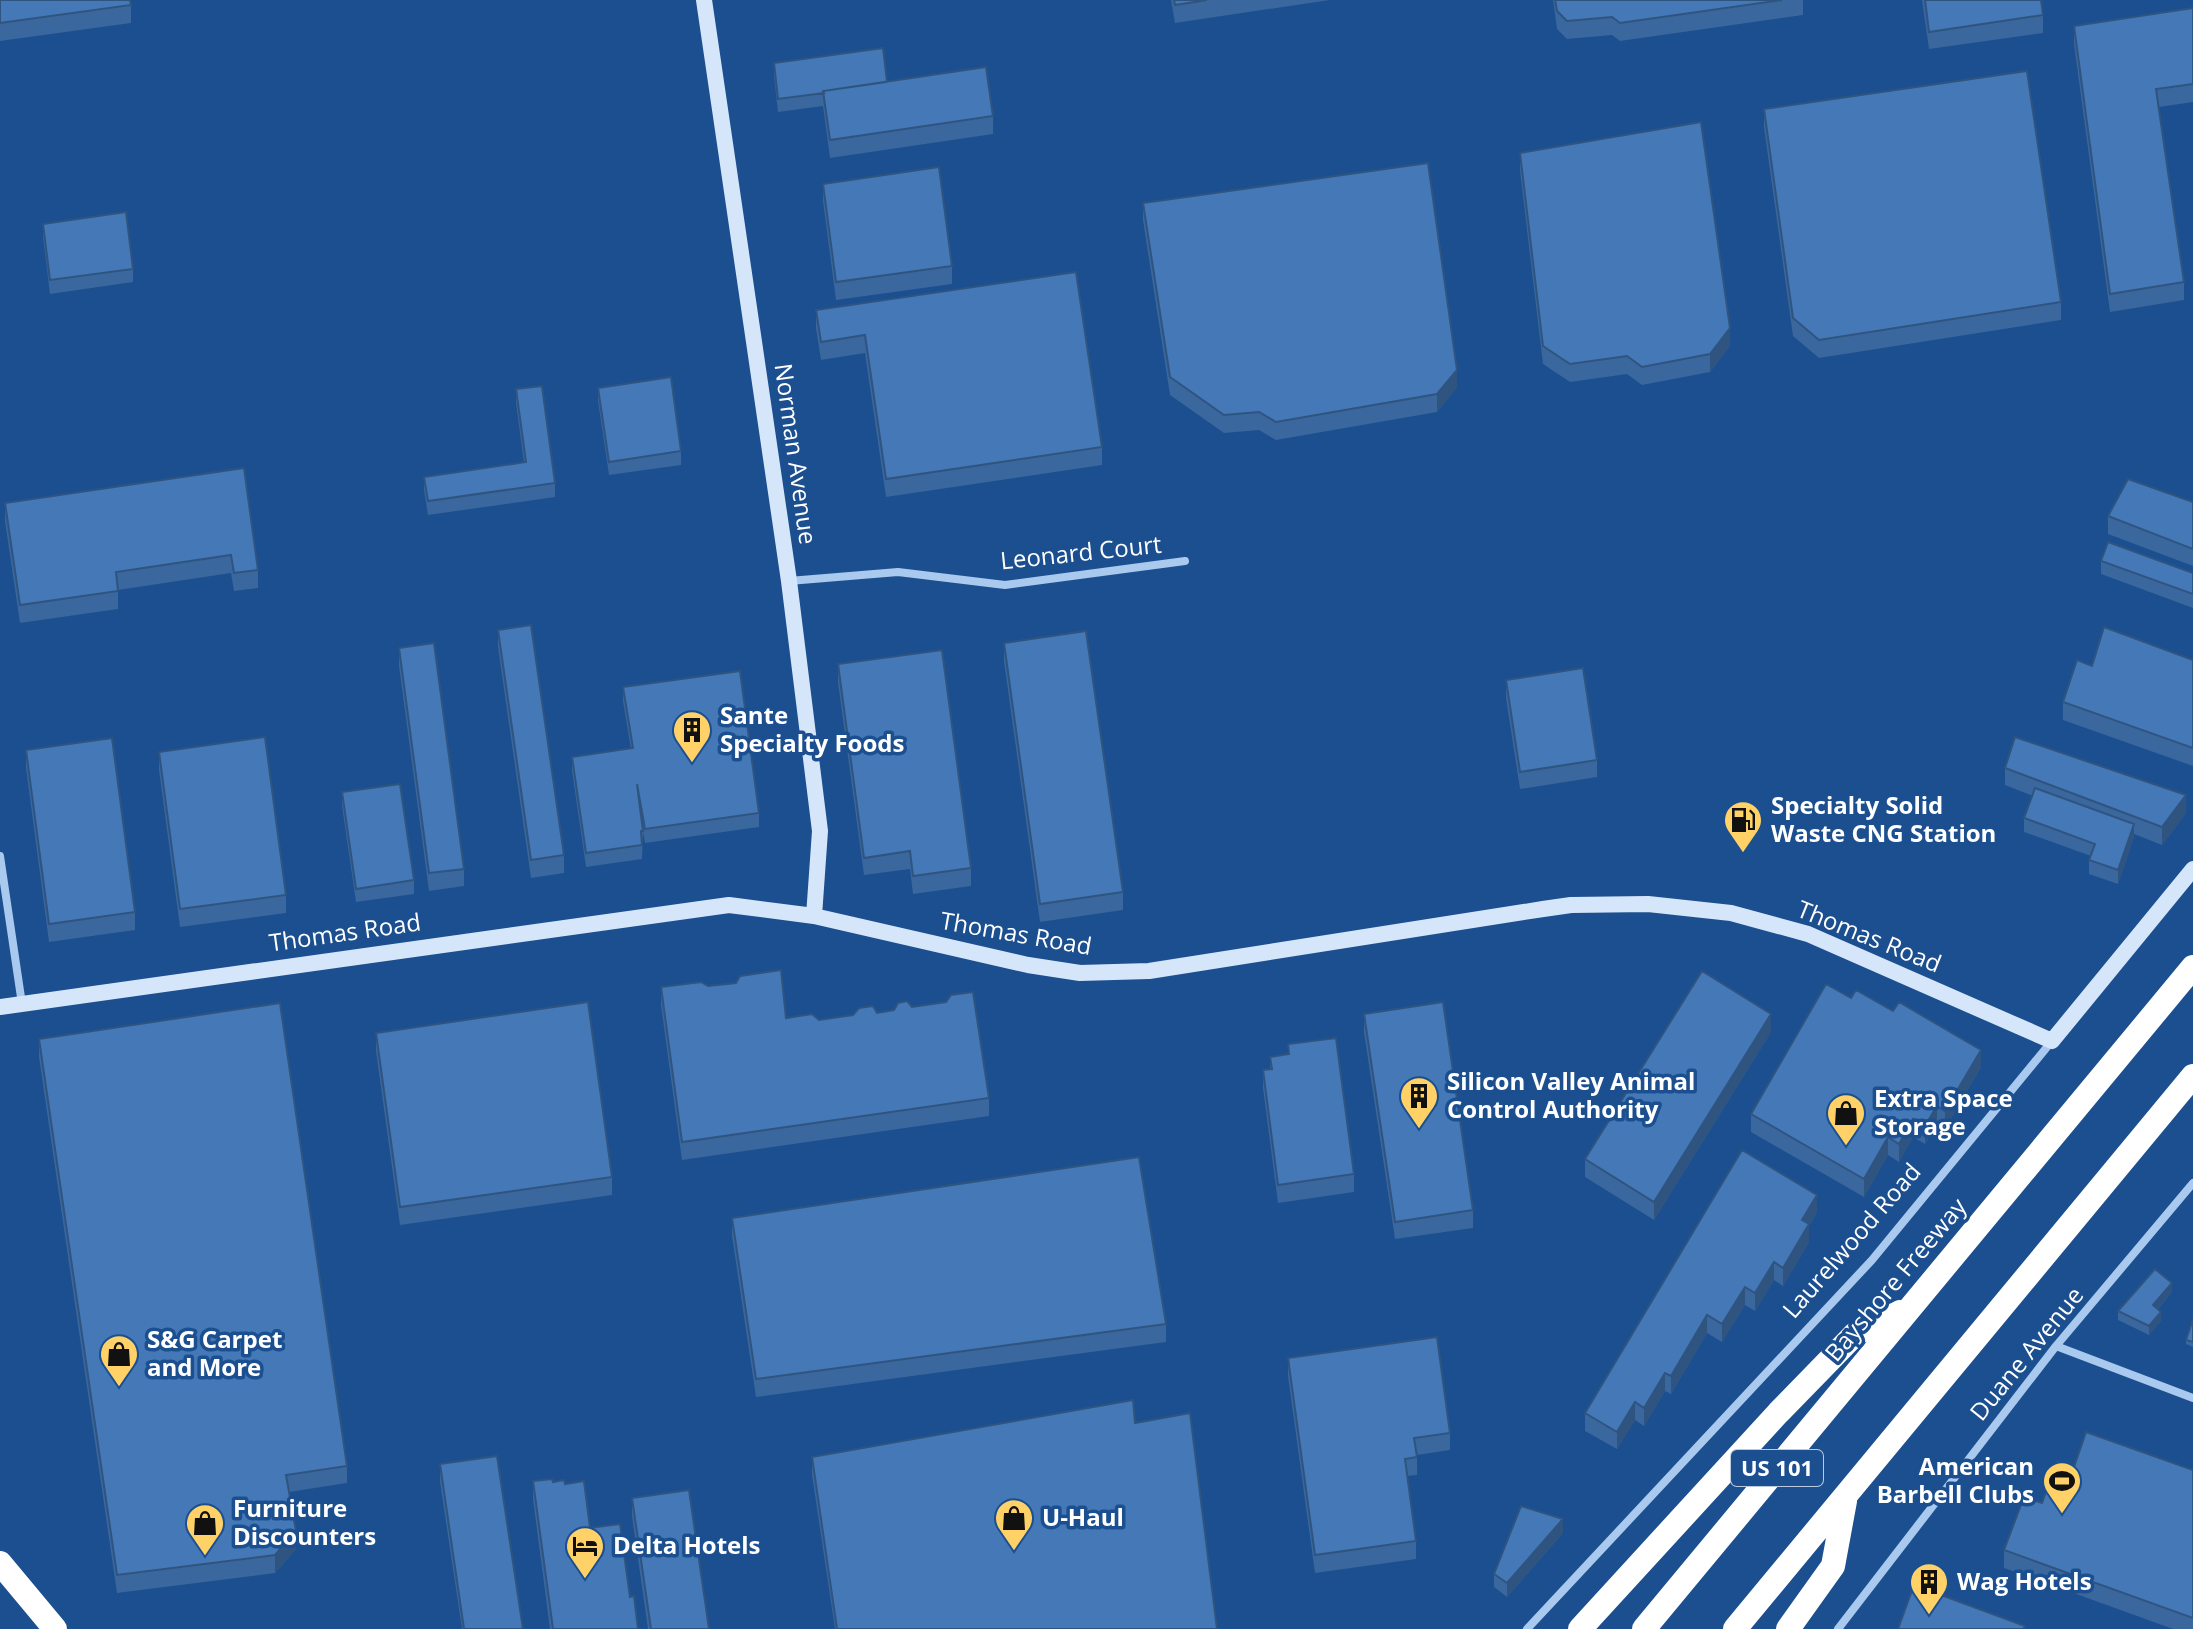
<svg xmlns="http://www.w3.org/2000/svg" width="2193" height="1629" font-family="'Open Sans',sans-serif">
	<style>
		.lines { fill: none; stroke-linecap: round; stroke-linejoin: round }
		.street { stroke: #a9c9ee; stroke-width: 8 }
		.secondary { stroke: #d6e6fa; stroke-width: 16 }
		.highway { stroke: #fff; stroke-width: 24 }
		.wall { fill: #3a679d }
		.shaded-wall { fill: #305480 }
		.building { fill: #4478b7; stroke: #305480; stroke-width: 2 }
		.labels { text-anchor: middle; stroke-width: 7; stroke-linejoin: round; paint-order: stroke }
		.shield { fill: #1b4f8f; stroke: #bbcadd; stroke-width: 2 }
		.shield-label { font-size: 22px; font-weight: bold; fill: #fff }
		.street-label { font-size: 24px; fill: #fff; stroke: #1b4f8f }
		.poi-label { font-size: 24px; font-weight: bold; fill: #fff; stroke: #1b4f8f; text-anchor: start }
	</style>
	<rect width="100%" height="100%" fill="#1b4f8f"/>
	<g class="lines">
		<path class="street" d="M789,581L898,572L1005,585L1185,561
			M0,856L22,1004
			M2056,1346L2193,1398
			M1527,1629L1872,1260L2052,1041
			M1838,1629L2056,1346L2193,1183"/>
		<path class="secondary" d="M704,0L789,581L820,831L814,916
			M0,1007L729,905L814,916L1028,965L1080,973L1149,971L1543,909L1571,905L1648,904L1731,913L1808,934L2052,1041L2193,869"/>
		<path class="highway" d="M0,1563L55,1629
			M1580,1629L1778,1413L1855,1334L1900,1312
			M1644,1629L2193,967
			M1735,1629L2193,1076
			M1788,1629L1833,1566L1845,1501"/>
	</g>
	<path class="wall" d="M0,0L131,5V23L0,41Z
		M1171,0H1330L1175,23Z
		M1553,0H1803V15L1620,41L1612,35L1567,39L1557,29Z
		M1922,0H2041L2043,15V33L1929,49Z
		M2193,8V102L2159,107L2184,282V300L2110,312L2074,44V26Z
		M774,63L887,82L993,116V134L830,158L823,106L778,112L774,76Z
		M1764,109L2061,302V320L1819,358L1793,336L1764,127Z
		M1520,153L1730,346L1710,372L1642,385L1627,374L1570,382L1543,364L1520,171Z
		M823,184L952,266V284L836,300L823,201Z
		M1143,203L1457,387L1437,412L1276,440L1259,430L1224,433L1170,395L1143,220Z
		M43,224L133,269V282L50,294L43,237Z
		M816,310L1102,447V465L886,497L865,353L821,360L816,328Z
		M598,388L681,451V465L609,475L598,401Z
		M516,389L555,483V497L428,515L424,490V477L524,463L516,403Z
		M244,468L258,570V588L234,591L231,573L118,590V609L20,623L5,521V503Z
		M2193,502V566L2108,534V516Z
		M2101,561L2193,573V608L2101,574Z
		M498,630L564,855V873L531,878L498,647Z
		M1004,643L1123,892V910L1040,922L1004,661Z
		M399,648L464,869V886L429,891L399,666Z
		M2193,660V766L2063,720V702L2092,666Z
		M838,664L971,868V886L913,894L910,869L864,875L838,682Z
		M1506,680L1597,760V777L1520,789L1506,698Z
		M623,687L759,813V827L645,843L643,832L642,859L586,867L572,771V757L631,749L623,701Z
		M26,750L135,912V930L49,942L26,768Z
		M159,752L286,895V913L180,927L159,770Z
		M2005,768L2186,813L2162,845L2134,834V837L2118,884L2089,874V860L2091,856L2024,832V818L2033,796L2005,785Z
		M342,792L414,880V894L356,902L342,806Z
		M708,986L786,1018L819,1020L853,1015L877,1013L989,1098V1116L682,1160L661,1005V987Z
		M1851,998L1981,1067L1945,1129L1937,1124L1925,1144L1913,1137L1899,1162L1888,1155L1864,1197L1751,1132V1114Z
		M1364,1014L1473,1210V1228L1395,1239L1364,1032Z
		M1771,1032L1654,1220L1585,1177V1159Z
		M376,1033L612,1177V1195L400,1225L376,1051Z
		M39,1039L347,1466V1483L289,1492L296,1549L275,1573L117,1593L39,1057Z
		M1288,1044L1354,1174V1192L1278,1203L1263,1088V1070L1270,1069V1057L1288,1054Z
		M1817,1212L1809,1226V1242L1783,1286L1774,1280L1755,1311L1745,1305L1722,1342L1707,1333L1671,1394L1665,1391L1644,1426L1635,1420L1617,1449L1585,1431V1413Z
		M732,1218L1166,1324V1342L756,1397L732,1236Z
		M2172,1292L2158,1309L2161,1321L2149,1335L2118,1320V1311Z
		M2193,1319V1347L2186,1344V1340Z
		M1288,1358L1450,1433V1450L1417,1455V1475L1407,1476L1416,1541V1559L1315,1573L1288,1376Z
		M1135,1423L1217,1629H835L812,1475V1457Z
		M440,1464L523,1629H462L440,1482Z
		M2074,1467L2193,1470V1629H2173L2004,1568V1550Z
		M533,1481L553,1482L565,1484L630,1597L638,1629H550L533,1499Z
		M632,1498L709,1629H648L632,1516Z
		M1563,1533L1507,1597L1494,1587V1574Z"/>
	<path class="shaded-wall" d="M1730,328V346L1710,372V354Z
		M1457,370V387L1437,412V394Z
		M2186,795V813L2162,845V827Z
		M2134,824V837L2118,884V870Z
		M1771,1014V1032L1654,1220V1202Z
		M1981,1050V1067L1945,1129V1111Z
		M1937,1106V1124L1925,1144V1126Z
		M1913,1119V1137L1899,1162V1144Z
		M1888,1137V1155L1864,1197V1179Z
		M1817,1195V1212L1809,1226V1242L1783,1286V1268L1802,1220Z
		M1774,1262V1280L1755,1311V1293Z
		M2172,1283V1292L2153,1314V1305Z
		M1745,1287V1305L1722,1342V1324Z
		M2161,1312V1321L2149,1335V1326Z
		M1707,1315V1333L1671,1394V1376Z
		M1665,1373V1391L1644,1426V1408Z
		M1635,1402V1420L1617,1449V1432Z
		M1563,1519V1533L1507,1597V1583Z
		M296,1531V1549L275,1573V1555Z"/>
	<path class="building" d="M0,0H130L131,5L0,23Z
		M1174,0H1207L1175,5Z
		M1555,0H1782L1620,23L1612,17L1567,21L1557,11Z
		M1925,0H2041L2043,15L1929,32Z
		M2193,8V84L2156,89L2184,282L2110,294L2074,26Z
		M883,48L887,82L823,91L824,93L778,99L774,63Z
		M986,67L993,116L830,140L823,91Z
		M2027,71L2061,302L1819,340L1793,318L1764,109Z
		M1701,122L1730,328L1710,354L1642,367L1627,356L1570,364L1543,346L1520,153Z
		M1428,163L1457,370L1437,394L1276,422L1259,412L1224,415L1170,377L1143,203Z
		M939,167L952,266L836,282L823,184Z
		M126,212L133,269L50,280L43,224Z
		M1076,272L1102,447L886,479L865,335L821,342L816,310Z
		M671,377L681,451L609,462L598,388Z
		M542,386L555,483L428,501L424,477L526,462L516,389Z
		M244,468L258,570L234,573L231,555L116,572L118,591L20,605L5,503Z
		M2128,479L2193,502V549L2108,516Z
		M2108,542L2193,573V594L2101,561Z
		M531,625L564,855L531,860L498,630Z
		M2104,627L2193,660V748L2063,702L2077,660L2092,666Z
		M1086,631L1123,892L1040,904L1004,643Z
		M434,643L464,869L429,873L399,648Z
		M942,650L971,868L913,876L910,851L864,858L838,664Z
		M1583,668L1597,760L1520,772L1506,680Z
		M740,671L759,813L645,829L637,784L643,831H641L642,845L586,853L572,757L633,748L623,687Z
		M265,737L286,895L180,909L159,752Z
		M2015,737L2186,795L2162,827L2005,768Z
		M112,738L135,912L49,924L26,750Z
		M400,784L414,880L356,889L342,792Z
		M2035,788L2134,824L2118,870L2089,860L2095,844L2024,818Z
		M781,970L786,1018L812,1014L819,1020L853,1015L859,1008L873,1006L877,1013L894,1010L898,1003L907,1001L912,1007L946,1002L951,995L973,992L989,1098L682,1142L661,987L701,982L708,986L736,983L740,976Z
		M1702,971L1771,1014L1654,1202L1585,1159Z
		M1826,984L1851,998L1856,990L1893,1011L1899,1002L1981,1050L1945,1111L1937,1106L1925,1126L1913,1119L1899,1144L1888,1137L1864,1179L1751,1114Z
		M588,1002L612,1177L400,1207L376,1033Z
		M1443,1002L1473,1210L1395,1222L1364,1014Z
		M280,1003L347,1466L286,1475L296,1531L275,1555L117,1575L39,1039Z
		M1336,1038L1354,1174L1278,1185L1263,1070L1272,1069L1270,1057L1289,1054L1288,1044Z
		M1742,1150L1817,1195L1802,1220L1809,1224L1783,1268L1774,1262L1755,1293L1745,1287L1722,1324L1707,1315L1671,1376L1665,1373L1644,1408L1635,1402L1617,1432L1585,1413Z
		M1139,1157L1166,1324L756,1379L732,1218Z
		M2155,1269L2172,1283L2153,1305L2161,1312L2149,1326L2118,1311Z
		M2193,1319V1342L2186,1340Z
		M1437,1337L1450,1433L1414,1438L1417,1457L1405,1459L1416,1541L1315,1555L1288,1358Z
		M1133,1400L1135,1423L1190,1413L1217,1629H837L812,1457Z
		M2086,1432L2193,1470V1618L2004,1550L2024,1497L2042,1503L2057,1461L2074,1467Z
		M497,1456L523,1629H464L440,1464Z
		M552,1479L553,1482L564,1480L565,1484L584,1481L590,1528L620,1524L630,1597L634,1596L638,1629H553L533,1481Z
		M689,1490L709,1629H651L632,1498Z
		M1521,1506L1563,1519L1507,1583L1494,1574Z
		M1914,1585L2025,1626L2023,1629H1898Z"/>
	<defs>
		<g id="building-pin" transform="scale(2)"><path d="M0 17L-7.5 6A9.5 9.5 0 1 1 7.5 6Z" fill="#ffd166" stroke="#1b4f8f"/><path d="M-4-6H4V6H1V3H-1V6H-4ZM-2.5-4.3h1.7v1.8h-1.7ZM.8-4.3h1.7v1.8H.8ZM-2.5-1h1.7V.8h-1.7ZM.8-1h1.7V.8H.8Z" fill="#111"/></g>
		<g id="fuel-pin" transform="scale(2)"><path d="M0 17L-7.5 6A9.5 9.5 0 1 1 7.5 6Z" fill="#ffd166" stroke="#1b4f8f"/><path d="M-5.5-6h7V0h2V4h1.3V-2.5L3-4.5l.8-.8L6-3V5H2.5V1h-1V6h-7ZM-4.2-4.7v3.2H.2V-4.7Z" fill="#111"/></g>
		<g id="shop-pin" transform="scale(2)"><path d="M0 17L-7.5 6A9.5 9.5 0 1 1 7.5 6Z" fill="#ffd166" stroke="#1b4f8f"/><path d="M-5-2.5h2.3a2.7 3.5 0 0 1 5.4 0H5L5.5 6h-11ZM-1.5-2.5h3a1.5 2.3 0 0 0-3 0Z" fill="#111"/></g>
		<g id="stadium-pin" transform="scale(2)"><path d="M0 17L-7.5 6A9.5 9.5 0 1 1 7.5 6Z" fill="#ffd166" stroke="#1b4f8f"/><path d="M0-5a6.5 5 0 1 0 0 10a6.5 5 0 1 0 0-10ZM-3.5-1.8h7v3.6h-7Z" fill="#111"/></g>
		<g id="hotel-pin" transform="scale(2)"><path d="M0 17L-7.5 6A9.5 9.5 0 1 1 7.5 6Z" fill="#ffd166" stroke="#1b4f8f"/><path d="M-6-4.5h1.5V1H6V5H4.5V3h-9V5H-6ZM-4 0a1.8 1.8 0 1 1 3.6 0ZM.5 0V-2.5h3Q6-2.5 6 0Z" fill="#111"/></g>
	</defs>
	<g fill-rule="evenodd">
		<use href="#building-pin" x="692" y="730"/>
		<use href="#fuel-pin" x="1743" y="820"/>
		<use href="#building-pin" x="1419" y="1096"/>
		<use href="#shop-pin" x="1846" y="1113"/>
		<use href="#shop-pin" x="119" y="1354"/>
		<use href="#stadium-pin" x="2062" y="1481"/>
		<use href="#shop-pin" x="1014" y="1518"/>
		<use href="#shop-pin" x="205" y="1523"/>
		<use href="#hotel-pin" x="585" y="1546"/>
		<use href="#building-pin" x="1929" y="1582"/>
	</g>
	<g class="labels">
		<rect class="shield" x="1731" y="1450" width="92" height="36" rx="6"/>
		<g class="shield-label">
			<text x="1777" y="1476">US 101</text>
		</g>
		<g class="street-label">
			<text transform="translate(795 454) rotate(82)" y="8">Norman Avenue</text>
			<text transform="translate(1081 553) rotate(-6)" y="8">Leonard Court</text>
			<text transform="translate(345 933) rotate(-8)" y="8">Thomas Road</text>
			<text transform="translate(1016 934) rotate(10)" y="8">Thomas Road</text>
			<text transform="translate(1869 937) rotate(22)" y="8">Thomas Road</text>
			<text transform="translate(1852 1241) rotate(-49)" y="8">Laurelwood Road</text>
			<text transform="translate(1896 1280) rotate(-50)" y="8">Bayshore Freeway</text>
			<text transform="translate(2027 1354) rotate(-51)" y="8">Duane Avenue</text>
		</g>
		<g class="poi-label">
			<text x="720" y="724">Sante<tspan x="720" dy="28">Specialty Foods</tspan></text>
			<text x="1771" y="814">Specialty Solid<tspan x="1771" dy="28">Waste CNG Station</tspan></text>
			<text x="1447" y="1090">Silicon Valley Animal<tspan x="1447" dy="28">Control Authority</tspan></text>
			<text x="1874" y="1107">Extra Space<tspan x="1874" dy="28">Storage</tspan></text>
			<text x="147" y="1348">S&amp;G Carpet<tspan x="147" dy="28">and More</tspan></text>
			<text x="2034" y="1475" text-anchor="end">American<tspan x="2034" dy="28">Barbell Clubs</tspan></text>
			<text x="233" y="1517">Furniture<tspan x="233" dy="28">Discounters</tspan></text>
			<text x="1042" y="1526">U-Haul</text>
			<text x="613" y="1554">Delta Hotels</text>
			<text x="1957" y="1590">Wag Hotels</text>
		</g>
	</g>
</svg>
